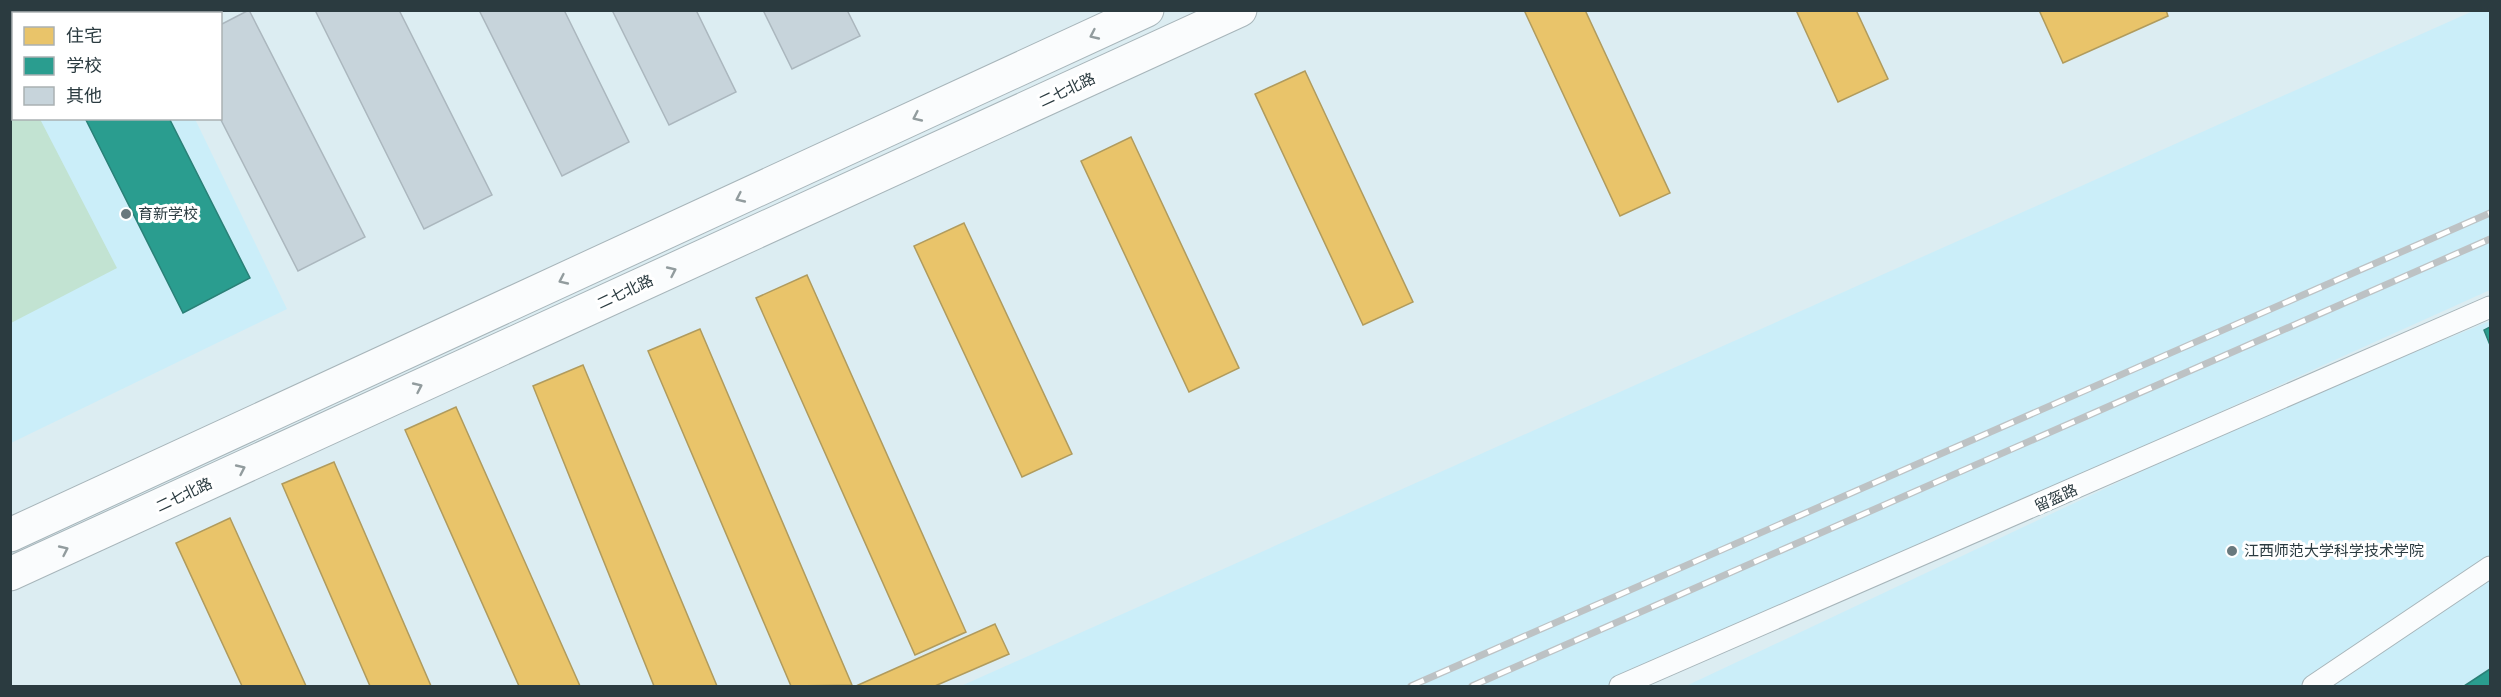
<svg xmlns="http://www.w3.org/2000/svg" width="2501" height="697" font-family="'PT Sans','Noto Sans SC',sans-serif">
	<style>
		.built { fill: #cbeef9 }
		.green { fill: #c2e3d2 }
		.homes { fill: #e9c46a; stroke: #b09b5d; stroke-width: 1.5 }
		.schools { fill: #2a9d8f; stroke: #2a8077; stroke-width: 1.5 }
		.building { fill: #c7d4db; stroke: #abb7be; stroke-width: 1.5 }
		.lines { fill: none; stroke-linecap: round; stroke-linejoin: round }
		.lane-casing { stroke: #a7b5ba; stroke-width: 23 }
		.secondary-casing { stroke: #a7b5ba; stroke-width: 35 }
		.lane { stroke: #fafcfd; stroke-width: 21 }
		.secondary { stroke: #fafcfd; stroke-width: 33 }
		.rail-casing { stroke: #bdc2c4; stroke-width: 7 }
		.rail { stroke: #fff; stroke-width: 4.5; stroke-dasharray: 14; stroke-linecap: butt }
		.oneway { stroke: #929c9e }
		.poi-dot { fill: #69797e; stroke: #fff; stroke-width: 2 }
		.labels { text-anchor: middle; stroke-width: 6; stroke-linejoin: round; paint-order: stroke }
		.street-label { font-size: 15px; fill: #2b3b40; stroke: #fff }
		.poi-label { font-size: 15px; fill: #2b3b40; stroke: #fff; text-anchor: start }
	</style>
	<rect width="100%" height="100%" fill="#dcedf2"/>
	<path class="built" d="M11,11H143L145,13L14,14V118L195,119L287,309L11,443Z
		M2473,11H2490V290L1613,686H961Z
		M2490,321V686H1686L2259,416Z"/>
	<path class="green" d="M11,61L13,67L14,118L40,119L117,268L11,323Z"/>
	<path class="homes" d="M1524,10H1585L1670,193L1620,216Z
		M1796,10H1856L1888,79L1838,102Z
		M2039,10H2166L2168,16L2063,63Z
		M1305,71L1413,302L1363,325L1255,94Z
		M1131,137L1239,368L1189,392L1081,161Z
		M964,223L1072,454L1022,477L914,246Z
		M807,275L966,632L915,655L756,298Z
		M700,329L852,685L791,686L648,351Z
		M583,365L717,686H654L533,386Z
		M456,407L580,686H519L405,430Z
		M334,462L431,686H370L282,484Z
		M230,518L306,686H242L176,543Z
		M995,624L1009,654L935,686H856Z"/>
	<path class="schools" d="M85,118H169L250,278L183,313Z
		M2490,327V345L2484,330Z
		M2490,669V686H2464Z"/>
	<path class="building" d="M153,10H186L180,14H155Z
		M249,10L365,237L298,271L220,118V25Z
		M315,10H399L492,195L424,229Z
		M479,10H564L629,142L562,176Z
		M612,10H696L736,92L669,125Z
		M763,10H847L860,36L792,69Z"/>
	<g class="lines">
		<g class="lane-casing">
			<path id="lane" d="M1620,686L2490,307
				M2313,686L2490,567"/>
		</g>
		<g class="secondary-casing">
			<path id="secondary" d="M10,535L1147,10
				M10,574L1240,10"/>
		</g>
		<use href="#lane" class="lane"/>
		<use href="#secondary" class="secondary"/>
		<g class="rail-casing">
			<path id="rail" d="M1411,686L2490,213
				M1472,686L2490,239"/>
		</g>
		<use href="#rail" class="rail"/>
	</g>
	<defs><path id="oneway-chevron" d="M-2-3.5L2.5 0L-2 3.5" fill="none" stroke-width="1.6" stroke-linecap="round" stroke-linejoin="round" transform="scale(1.5)"/></defs>
	<g class="oneway">
		<use href="#oneway-chevron" transform="translate(1094 35) rotate(155)"/>
		<use href="#oneway-chevron" transform="translate(917 117) rotate(155)"/>
		<use href="#oneway-chevron" transform="translate(740 198) rotate(155)"/>
		<use href="#oneway-chevron" transform="translate(672 271) rotate(-25)"/>
		<use href="#oneway-chevron" transform="translate(563 280) rotate(155)"/>
		<use href="#oneway-chevron" transform="translate(418 387) rotate(-25)"/>
		<use href="#oneway-chevron" transform="translate(241 469) rotate(-25)"/>
		<use href="#oneway-chevron" transform="translate(64 550) rotate(-25)"/>
	</g>
	<g class="poi-dot">
		<circle cx="126" cy="214" r="6"/>
		<circle cx="2232" cy="551" r="6"/>
	</g>
	<g class="labels">
		<g class="street-label">
			<text transform="translate(1067 90) rotate(-25)" y="5">二七北路</text>
			<text transform="translate(625 292) rotate(-25)" y="5">二七北路</text>
			<text transform="translate(184 495) rotate(-25)" y="5">二七北路</text>
			<text transform="translate(2056 498) rotate(-24)" y="5">留盔路</text>
		</g>
		<g class="poi-label">
			<text x="138" y="219">育新学校</text>
			<text x="2244" y="556">江西师范大学科学技术学院</text>
		</g>
	</g>
	<rect width="2501" height="697" fill="none" stroke="#2b3b40" stroke-width="24"/>
	<rect x="12" y="12" width="210" height="108" fill="#ffffff" stroke="#aab1b3" stroke-width="1.5"/>
	<rect x="24" y="27" width="30" height="18" fill="#e9c46a" stroke="#aab1b3" stroke-width="1.5"/>
	<text x="66" y="42" font-size="18" fill="#2b3b40">住宅</text>
	<rect x="24" y="57" width="30" height="18" fill="#2a9d8f" stroke="#aab1b3" stroke-width="1.5"/>
	<text x="66" y="72" font-size="18" fill="#2b3b40">学校</text>
	<rect x="24" y="87" width="30" height="18" fill="#c7d4db" stroke="#aab1b3" stroke-width="1.5"/>
	<text x="66" y="102" font-size="18" fill="#2b3b40">其他</text>
</svg>
